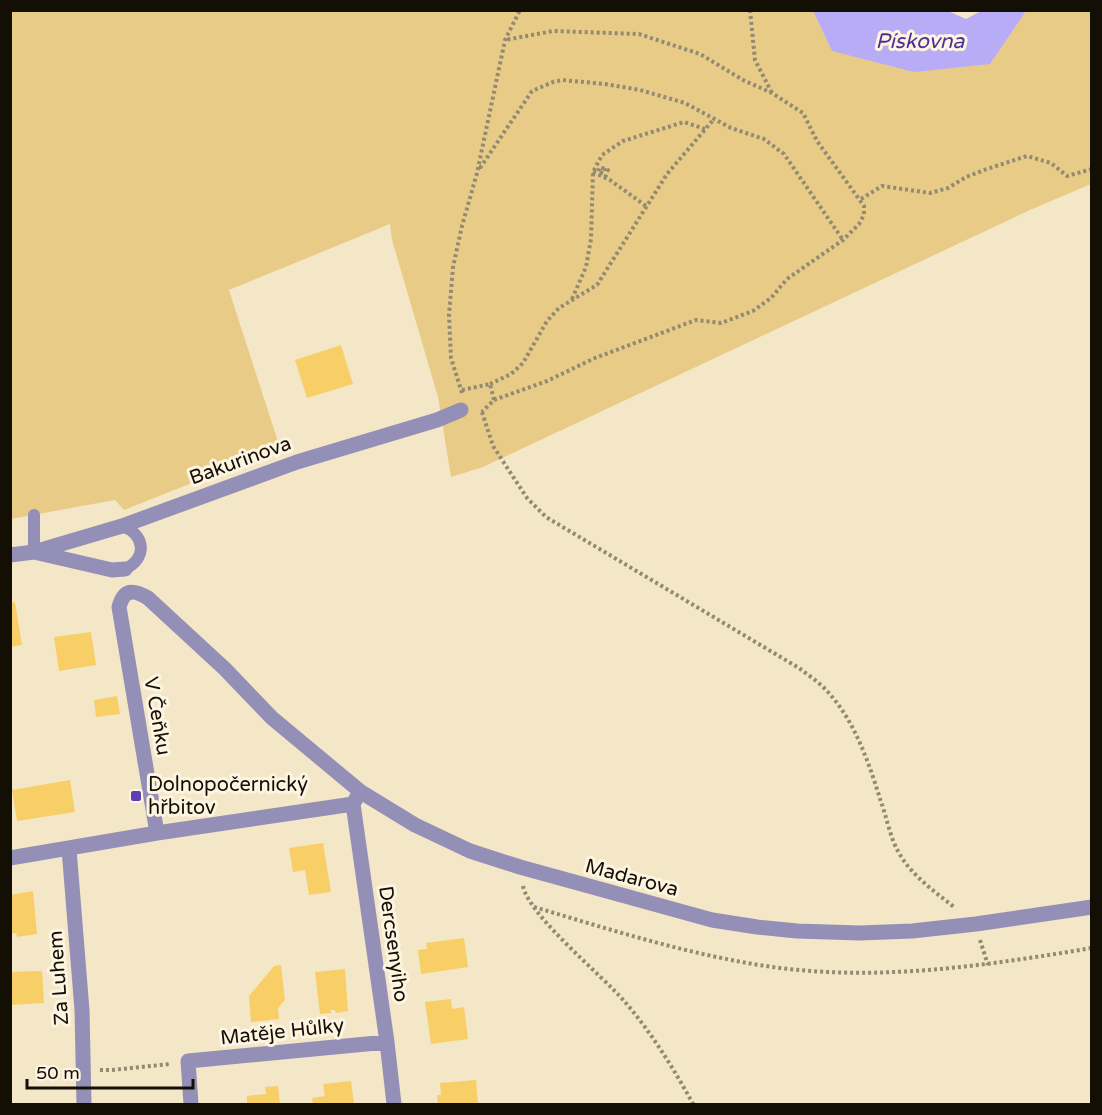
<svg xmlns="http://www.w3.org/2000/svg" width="1102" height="1115" font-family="'Varela Round',sans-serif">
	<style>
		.green { fill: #e8cb86 }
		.water { fill: #b7acf5 }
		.building { fill: #f8ce67 }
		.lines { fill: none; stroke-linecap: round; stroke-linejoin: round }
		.path { stroke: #938a74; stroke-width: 4; stroke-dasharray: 3 3; stroke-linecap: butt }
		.service { stroke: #948fb6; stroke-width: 12 }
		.minor { stroke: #948fb6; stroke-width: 15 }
		.poi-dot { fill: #613fb7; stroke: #fdf4e1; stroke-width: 2 }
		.labels { text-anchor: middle; stroke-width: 6; stroke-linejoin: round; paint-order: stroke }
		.street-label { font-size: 20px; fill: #130f05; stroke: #fdf4e1 }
		.poi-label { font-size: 20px; fill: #130f05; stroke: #fdf4e1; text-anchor: start }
		.water-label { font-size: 21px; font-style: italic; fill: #4d2f97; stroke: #fdf4e1 }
	</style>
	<rect width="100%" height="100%" fill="#f4e7c7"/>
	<path class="green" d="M11,11H813L832,51L990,63L1026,11H1091V184L1030,210L483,467L451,477L438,397L392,240L390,224L229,290L280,448L124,510L115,500L11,519Z"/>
	<path class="water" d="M813,11H948L966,19L981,11H1026L990,64L914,72L832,51Z"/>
	<path class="building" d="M341,345L353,384L307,398L295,360Z
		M15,602L22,645L10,647V603Z
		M91,632L96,665L59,671L54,637Z
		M117,696L120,714L96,717L94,700Z
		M70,780L75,812L17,821L12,790Z
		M323,843L331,892L309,895L305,870L293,872L289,848Z
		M33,891L37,934L17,937L16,933L10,934V895Z
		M464,938L468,967L421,974L418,950L427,949L426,943Z
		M281,965L285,1000L278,1008L279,1019L251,1022L249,996L274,966Z
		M345,969L348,1011L336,1013L335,1010H331V1013L320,1014L315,972Z
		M42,971L44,1003L10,1005V972Z
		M451,999L452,1009L464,1007L468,1039L431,1044L425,1002Z
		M476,1080L478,1104H438L437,1095H441L440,1083Z
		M351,1081L354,1104H313L312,1098L325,1096L323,1084Z
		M278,1086L280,1104H247V1096L266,1094L265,1087Z"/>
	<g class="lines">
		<path class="path" d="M750,10L755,60L772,93
			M480,168L532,91L553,82L562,80L605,84L640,90L685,103L731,128L764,139L784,154L843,240
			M605,168L604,173L598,172L600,167L608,170L605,178
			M593,172L610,180L646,206
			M861,199L882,186L930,193L948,188L966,177L987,169L1027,156L1051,163L1067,176L1092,169
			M572,299L586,267L591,239L593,172L602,155L623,141L684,122L705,129
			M490,384L511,374L523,363L547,321L559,308L597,285L667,174L714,119
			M462,390L490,384L494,400L482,412
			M462,393L451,358L449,315L453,267L462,226L477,173L505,40L520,10
			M494,400L547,381L595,358L696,320L721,323L753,311L771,298L787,279L843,240L859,224L864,215V206L817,141L803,113L772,93L743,80L700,54L639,34L553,31L505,40
			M482,412L493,446L527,498L546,517L799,668C808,675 819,682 827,691C855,721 869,763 881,802C887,818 890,838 899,853C912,876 934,891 954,907
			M523,886C529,916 602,975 625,1002C651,1032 674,1069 693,1104
			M534,907C615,931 696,957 780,968C885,981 989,965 1092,948
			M980,940L988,965
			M100,1070H112L170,1064"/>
		<path class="service" d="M34,515V552
			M122,526C145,534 148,558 125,569"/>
		<path class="minor" d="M34,552L122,526L297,462L437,420L461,410
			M10,555L34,552L112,570L125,569
			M357,797L353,804L387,1042L394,1104
			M157,833L119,607C124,589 133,589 148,598L225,669L272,718L361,792L415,825L470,851L520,867L712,920L757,927L797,931L860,933L912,931L976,924L1092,907
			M69,849L82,1010L84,1104
			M10,858L157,833L353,804
			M191,1104L188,1061L387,1042"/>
	</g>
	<rect class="poi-dot" x="130" y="790" width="12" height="12" rx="3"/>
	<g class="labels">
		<g class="street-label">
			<text transform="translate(240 460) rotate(-20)" y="7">Bakurinova</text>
			<text transform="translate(158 716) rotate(80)" y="7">V Čeňku</text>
			<text transform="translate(632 877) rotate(15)" y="7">Madarova</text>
			<text transform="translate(394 944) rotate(82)" y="7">Dercsenyiho</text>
			<text transform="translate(58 978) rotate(-94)" y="7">Za Luhem</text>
			<text transform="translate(282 1031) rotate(-6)" y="7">Matěje Hůlky</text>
		</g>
		<g class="poi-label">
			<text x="148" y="791">Dolnopočernický<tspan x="148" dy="23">hřbitov</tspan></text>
		</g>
		<g class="water-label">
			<text x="920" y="48">Pískovna</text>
		</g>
	</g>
	<rect width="1102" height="1115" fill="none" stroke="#130f05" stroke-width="24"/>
	<path d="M27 1079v9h166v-9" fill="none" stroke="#130f05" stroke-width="3"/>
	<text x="36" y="1079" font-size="18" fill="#130f05" stroke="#fdf4e1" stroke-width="4.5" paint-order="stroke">50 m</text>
</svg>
